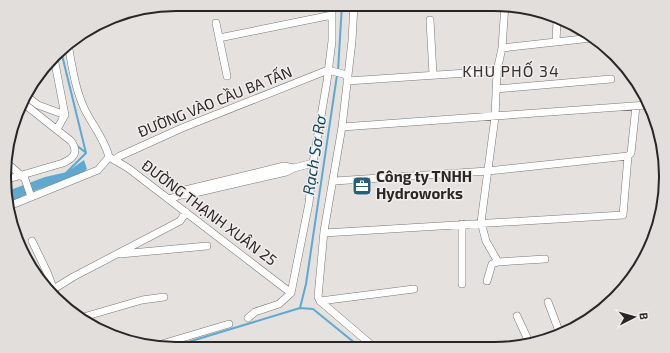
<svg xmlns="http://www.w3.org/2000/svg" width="670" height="353" font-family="'Exo 2',sans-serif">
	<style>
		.water { fill: #5fa9d1 }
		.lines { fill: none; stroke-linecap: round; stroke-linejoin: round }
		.stream { stroke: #5fa9d1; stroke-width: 2 }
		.minor-casing { stroke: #7b7776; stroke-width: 8 }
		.minor { stroke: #fff; stroke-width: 7 }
		.labels { text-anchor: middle; stroke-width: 3; stroke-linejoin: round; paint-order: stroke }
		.street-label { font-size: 15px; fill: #282626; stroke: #f2eeec }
		.poi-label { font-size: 15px; font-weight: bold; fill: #282626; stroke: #f2eeec; text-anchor: start }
		.neighbourhood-label { font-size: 16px; letter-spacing: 1px; fill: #363332; stroke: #f2eeec }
		.water-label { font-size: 16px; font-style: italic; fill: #0b4964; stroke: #f2eeec }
		.rim { fill: none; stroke: #282626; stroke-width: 2 }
	</style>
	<rect width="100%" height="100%" fill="#e5e1df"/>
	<path class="water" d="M84,160L87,169L82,174L34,191L8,203L5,192L45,177L67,172Z"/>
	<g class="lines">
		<path class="stream" d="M61,51L86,153
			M338,71L342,4
			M76,145L85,152
			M65,174L86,153
			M300,308L306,284L337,75
			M165,349L300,308L313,309L361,348"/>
		<g class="minor-casing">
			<path id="minor" d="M354,4L352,41L342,127L324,231L318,297L320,301L375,348
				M354,5L365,4
				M430,20L433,75
				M216,23L227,76
				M219,38L332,15
				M556,42L557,20
				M502,48L592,38
				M54,58L65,115L57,129
				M497,71L495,117L481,222L486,241L498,262L545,259
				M347,81L497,71L502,48L505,4
				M496,89L611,79
				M26,96L38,105L65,115
				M342,127L647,105
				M111,158L128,168L291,293
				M114,160L120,156L182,128L328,70L347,75
				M7,163L25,179L31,197
				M294,168L313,163
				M5,180L63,163C74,158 79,152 71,141L23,103
				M334,181L488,171L628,156L631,153L636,106
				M169,199L181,195L185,190L284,166L294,168L286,172L186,195H181
				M9,206L98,170L109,157C105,140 93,126 85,110C75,89 72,66 68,44
				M462,224V284
				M324,233L623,215L628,156
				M32,241L47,272L57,298
				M120,254L207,246
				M487,281L492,264L498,262
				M49,292L73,277L180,221L186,212
				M320,301L414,289
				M548,302L559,331
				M517,316L529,342
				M80,318L142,300L164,297
				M248,318L255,312L279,304L291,293L309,203L313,163L327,81L332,41V4
				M155,346L229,324"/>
		</g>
		<use href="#minor" class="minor"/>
	</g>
	<defs>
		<g id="office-square" transform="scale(1)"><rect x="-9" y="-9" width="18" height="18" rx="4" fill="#295e7a" stroke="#f2eeec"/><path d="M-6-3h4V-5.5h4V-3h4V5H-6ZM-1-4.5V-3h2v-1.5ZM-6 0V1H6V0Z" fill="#fff"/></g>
	</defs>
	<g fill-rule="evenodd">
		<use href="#office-square" x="362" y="186"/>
	</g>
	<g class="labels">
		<g class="street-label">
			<text transform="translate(215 102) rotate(-22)" y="5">ĐƯỜNG VÀO CẦU BA TẤN</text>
			<text transform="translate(209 213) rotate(37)" y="5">ĐƯỜNG THẠNH XUÂN 25</text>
		</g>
		<g class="poi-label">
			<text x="376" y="182">Công ty TNHH<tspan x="376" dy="17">Hydroworks</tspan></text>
		</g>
		<g class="neighbourhood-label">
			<text x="511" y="77">KHU PHỐ 34</text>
		</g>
		<g class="water-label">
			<text transform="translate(314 155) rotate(-81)" y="6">Rạch Sơ Rơ</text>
		</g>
	</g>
	<path d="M0 0H670V353H0ZM176 11H494A165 165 0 0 1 659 176V177A165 165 0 0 1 494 342H176A165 165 0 0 1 11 177V176A165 165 0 0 1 176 11Z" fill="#e2dedc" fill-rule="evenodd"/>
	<path class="rim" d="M176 11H494A165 165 0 0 1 659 176V177A165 165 0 0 1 494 342H176A165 165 0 0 1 11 177V176A165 165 0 0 1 176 11Z"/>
	<g transform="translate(634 317) rotate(84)" stroke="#f2eeec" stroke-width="3" paint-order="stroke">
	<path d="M0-3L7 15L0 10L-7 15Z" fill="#282626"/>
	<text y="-6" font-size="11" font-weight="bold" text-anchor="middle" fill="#282626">B</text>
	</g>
</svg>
